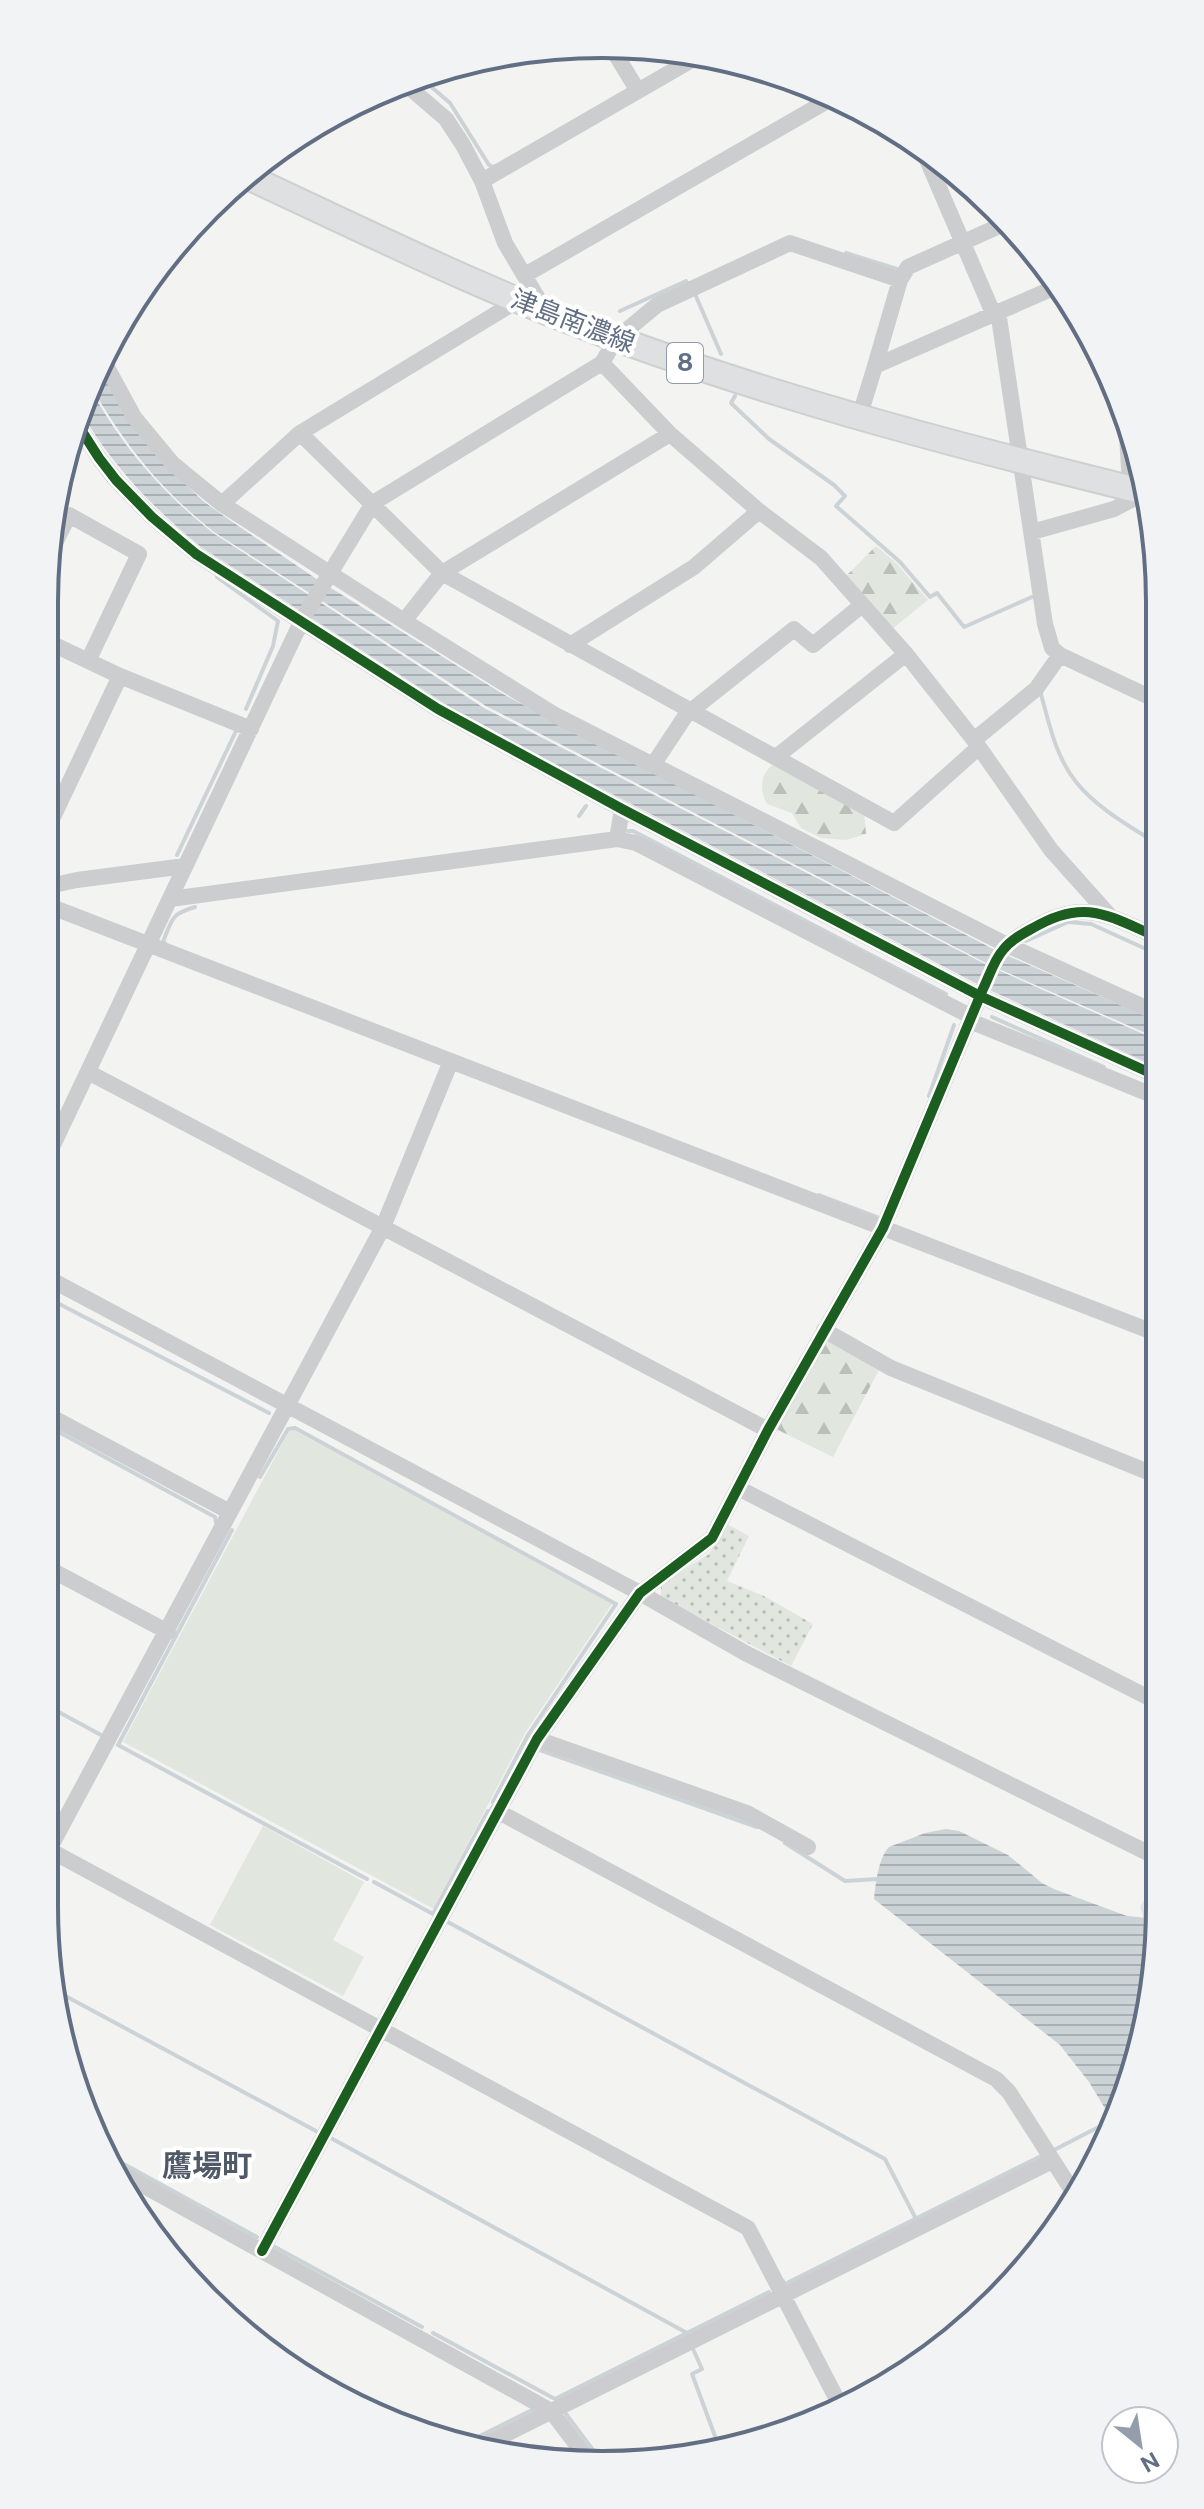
<svg xmlns="http://www.w3.org/2000/svg" width="1204" height="2509" font-family="'Public Sans','Noto Sans JP',sans-serif">
	<style>
		.grass { fill: url(#grass-dots) }
		.forest { fill: url(#forest-firs) }
		.pitch { fill: #e1e6df }
		.water { fill: url(#water-rules) }
		.lines { fill: none; stroke-linecap: round; stroke-linejoin: round }
		.stream { stroke: #ccd3d7; stroke-width: 4 }
		.primary-casing { stroke: #ced0d0; stroke-width: 28 }
		.street { stroke: #cccdce; stroke-width: 16 }
		.primary { stroke: #dfe0e1; stroke-width: 24 }
		.cycleway-casing { stroke: #fff; stroke-width: 15 }
		.cycleway { stroke: #1b5e20; stroke-width: 10 }
		.labels { text-anchor: middle; stroke-width: 8; stroke-linejoin: round; paint-order: stroke }
		.shield { fill: #fff; stroke: #909aa8; stroke-width: 2 }
		.shield-label { font-size: 24px; font-weight: bold; fill: #616e83 }
		.street-label { font-size: 26px; fill: #616e83; stroke: #fff }
		.quarter-label { font-size: 30px; font-weight: bold; fill: #505967; stroke: #fff }
		.rim { fill: none; stroke: #616e83; stroke-width: 4 }
	</style>
	<defs>
		<pattern id="grass-dots" width="8" height="8" patternUnits="userSpaceOnUse" patternTransform="scale(2)"><rect width="8" height="8" fill="#e1e6df"/><path d="M2 2h.1M6 6h.1" fill="none" stroke="#babfba" stroke-width="1.8" stroke-linecap="round"/></pattern>
		<pattern id="forest-firs" width="22" height="20" patternUnits="userSpaceOnUse" patternTransform="scale(2)"><rect width="22" height="20" fill="#e1e6df"/><path d="M5 1l3.5 6h-7zM16 11l3.5 6h-7z" fill="#babfba"/></pattern>
		<pattern id="water-rules" width="6" height="5" patternUnits="userSpaceOnUse" patternTransform="scale(2)"><rect width="6" height="5" fill="#ccd3d7"/><path d="M0 2.5h6" fill="none" stroke="#a9afb4"/></pattern>
	</defs>
	<rect width="100%" height="100%" fill="#f3f3f1"/>
	<path class="grass" d="M727,1524L749,1536L727,1581L764,1596L813,1624L791,1666L661,1597V1584L709,1554Z"/>
	<path class="forest" d="M876,546L897,564L928,600L892,629L846,576Z
		M776,763L864,812L866,834L846,840L821,838L801,828L792,813L767,804C759,790 760,771 776,763Z
		M831,1339L880,1368L833,1457L776,1429L823,1345Z
		M1160,1874L1159,1919H1144L1140,1907Z"/>
	<path class="pitch" d="M294,1430L612,1604L525,1733L434,1909L123,1742L289,1431Z
		M263,1826L364,1882L333,1940L364,1957L343,1996L210,1925Z"/>
	<path class="water" d="M98,366L171,470L203,501L231,521L318,580L503,694L592,741L997,951L1157,1021V1038L992,966L486,706L214,532C158,487 125,445 89,383Z
		M88,385C122,446 159,490 213,533L484,708L991,967L1157,1040V1067L983,987L472,721L201,547C153,508 111,465 80,410Z
		M946,1829L959,1831L1008,1855L1042,1883L1054,1889L1127,1916L1159,1919L1149,2016L1115,2125L1089,2082L1060,2045L874,1899C876,1882 878,1859 889,1847L925,1833Z"/>
	<g class="lines">
		<path class="stream" d="M428,84L450,103L489,165L493,167L495,166
			M846,253L897,269
			M695,294L721,354
			M620,311L686,281L689,285
			M735,396L731,403L769,439L834,485L845,496L836,506L900,562L930,597L937,593L964,627L1032,597
			M217,577L278,621L273,646L246,709
			M1041,694C1049,724 1056,757 1076,782C1097,808 1128,825 1156,843
			M579,816L586,806
			M628,831H633L946,994
			M177,855L236,731
			M1026,941L1068,922L1091,924L1157,954
			M165,943L163,942C172,919 171,914 195,907
			M992,1017L1104,1067
			M929,1096L954,1025
			M819,1195L877,1217
			M44,1296L269,1413
			M44,1424L215,1517L216,1523
			M260,1477L288,1429L295,1428L616,1604L528,1735L493,1802
			M232,1530L118,1745L367,1879
			M44,1704L101,1735
			M537,1749L757,1827
			M44,1837V1838
			M785,1843L845,1881L878,1879L881,1881
			M374,1882L433,1914L488,1811
			M446,1921L885,2159L916,2219
			M58,1992L316,2131
			M329,2137L687,2333
			M1054,2150L1118,2117
			M111,2157L257,2237
			M275,2247L422,2327
			M783,2281L785,2284L1041,2156
			M433,2333L555,2399L769,2292
			M693,2349L702,2369L692,2374L719,2447
			M566,2414L599,2458
			M462,2445L532,2410"/>
		<g class="primary-casing">
			<path id="primary" d="M246,176C369,233 489,293 617,339C790,402 967,448 1145,492"/>
		</g>
		<path class="street" d="M610,45L638,91
			M403,82L446,119L463,145L482,181L505,243L546,312
			M412,87L440,71
			M922,148L993,313
			M482,181L702,54
			M525,275L834,97
			M900,280L908,267L1006,223
			M998,311L1045,624L1052,648L1060,655L1156,700
			M102,358L134,417L173,464L222,504L404,621L555,715L1007,945L1157,1013
			M875,366L900,280L790,243L657,305L616,339L602,363L670,434L759,511L821,558L906,654L974,740L1051,850L1110,916
			M859,418L875,366L1058,286
			M76,422L99,458L116,480L152,517L196,554L438,709L622,809L980,996L1157,1076
			M300,433L442,573L894,823L979,747
			M222,504L300,433L517,301
			M1032,532L1114,509L1131,500L1127,436H1130
			M49,555L69,515L139,554L88,661
			M404,621L442,573L670,434
			M570,645L694,567L759,511
			M120,676L251,729
			M692,710L794,629L813,645L862,605
			M974,740L1036,689L1060,655
			M776,757L906,654
			M653,765L690,709
			M44,836L120,676L44,640
			M617,839L636,843L972,1017
			M44,887L77,880L185,866
			M170,899L617,839L622,809
			M44,904L1158,1334
			M970,1021L1157,1097
			M88,1072L768,1430
			M44,1164L304,616L373,503L602,363
			M44,1276L640,1593L747,1654L1160,1859
			M824,1330L891,1368L1158,1476
			M44,1413L230,1512
			M738,1488L1159,1703
			M44,1566L168,1632
			M537,1739L747,1813L808,1847
			M497,1811L996,2079L1009,2092L1073,2192
			M44,1847L748,2228L842,2409
			M45,1857L383,1227L451,1061
			M119,2172L551,2411L586,2457
			M262,2251L537,1739L640,1593L712,1538L768,1430L883,1228L983,989C989,977 994,960 1003,950C1011,940 1022,934 1033,928C1084,898 1107,915 1157,937
			M843,2409L879,2389
			M476,2449L1052,2161"/>
		<use href="#primary" class="primary"/>
		<g class="cycleway-casing">
			<path id="cycleway" d="M76,422L99,458L116,480L152,517L196,554L438,709L622,809L980,996L1157,1076
				M262,2251L537,1739L640,1593L712,1538L768,1430L883,1228L983,989C989,977 994,960 1003,950C1011,940 1022,934 1033,928C1084,898 1107,915 1157,937"/>
		</g>
		<use href="#cycleway" class="cycleway"/>
	</g>
	<g class="labels">
		<rect class="shield" x="667" y="343" width="36" height="40" rx="6"/>
		<g class="shield-label">
			<text x="685" y="371">8</text>
		</g>
		<g class="street-label">
			<text transform="translate(573 321) rotate(21)" y="9">津島南濃線</text>
		</g>
		<g class="quarter-label">
			<text x="207" y="2176">鷹場町</text>
		</g>
	</g>
	<path d="M0 0H1204V2509H0ZM602 58H602A544 544 0 0 1 1146 602V1907A544 544 0 0 1 602 2451H602A544 544 0 0 1 58 1907V602A544 544 0 0 1 602 58Z" fill="#f2f3f5" fill-rule="evenodd"/>
	<path class="rim" d="M602 58H602A544 544 0 0 1 1146 602V1907A544 544 0 0 1 602 2451H602A544 544 0 0 1 58 1907V602A544 544 0 0 1 602 58Z"/>
	<g transform="translate(1140 2445) rotate(150)"><circle r="38" fill="#ffffff" stroke="#c0c5cd" stroke-width="2"/>
	<path d="M0-6L14 30L0 20L-14 30Z" fill="#949daa"/>
	<text y="-12" font-size="22" font-weight="bold" text-anchor="middle" fill="#616e83">N</text>
	</g>
</svg>
